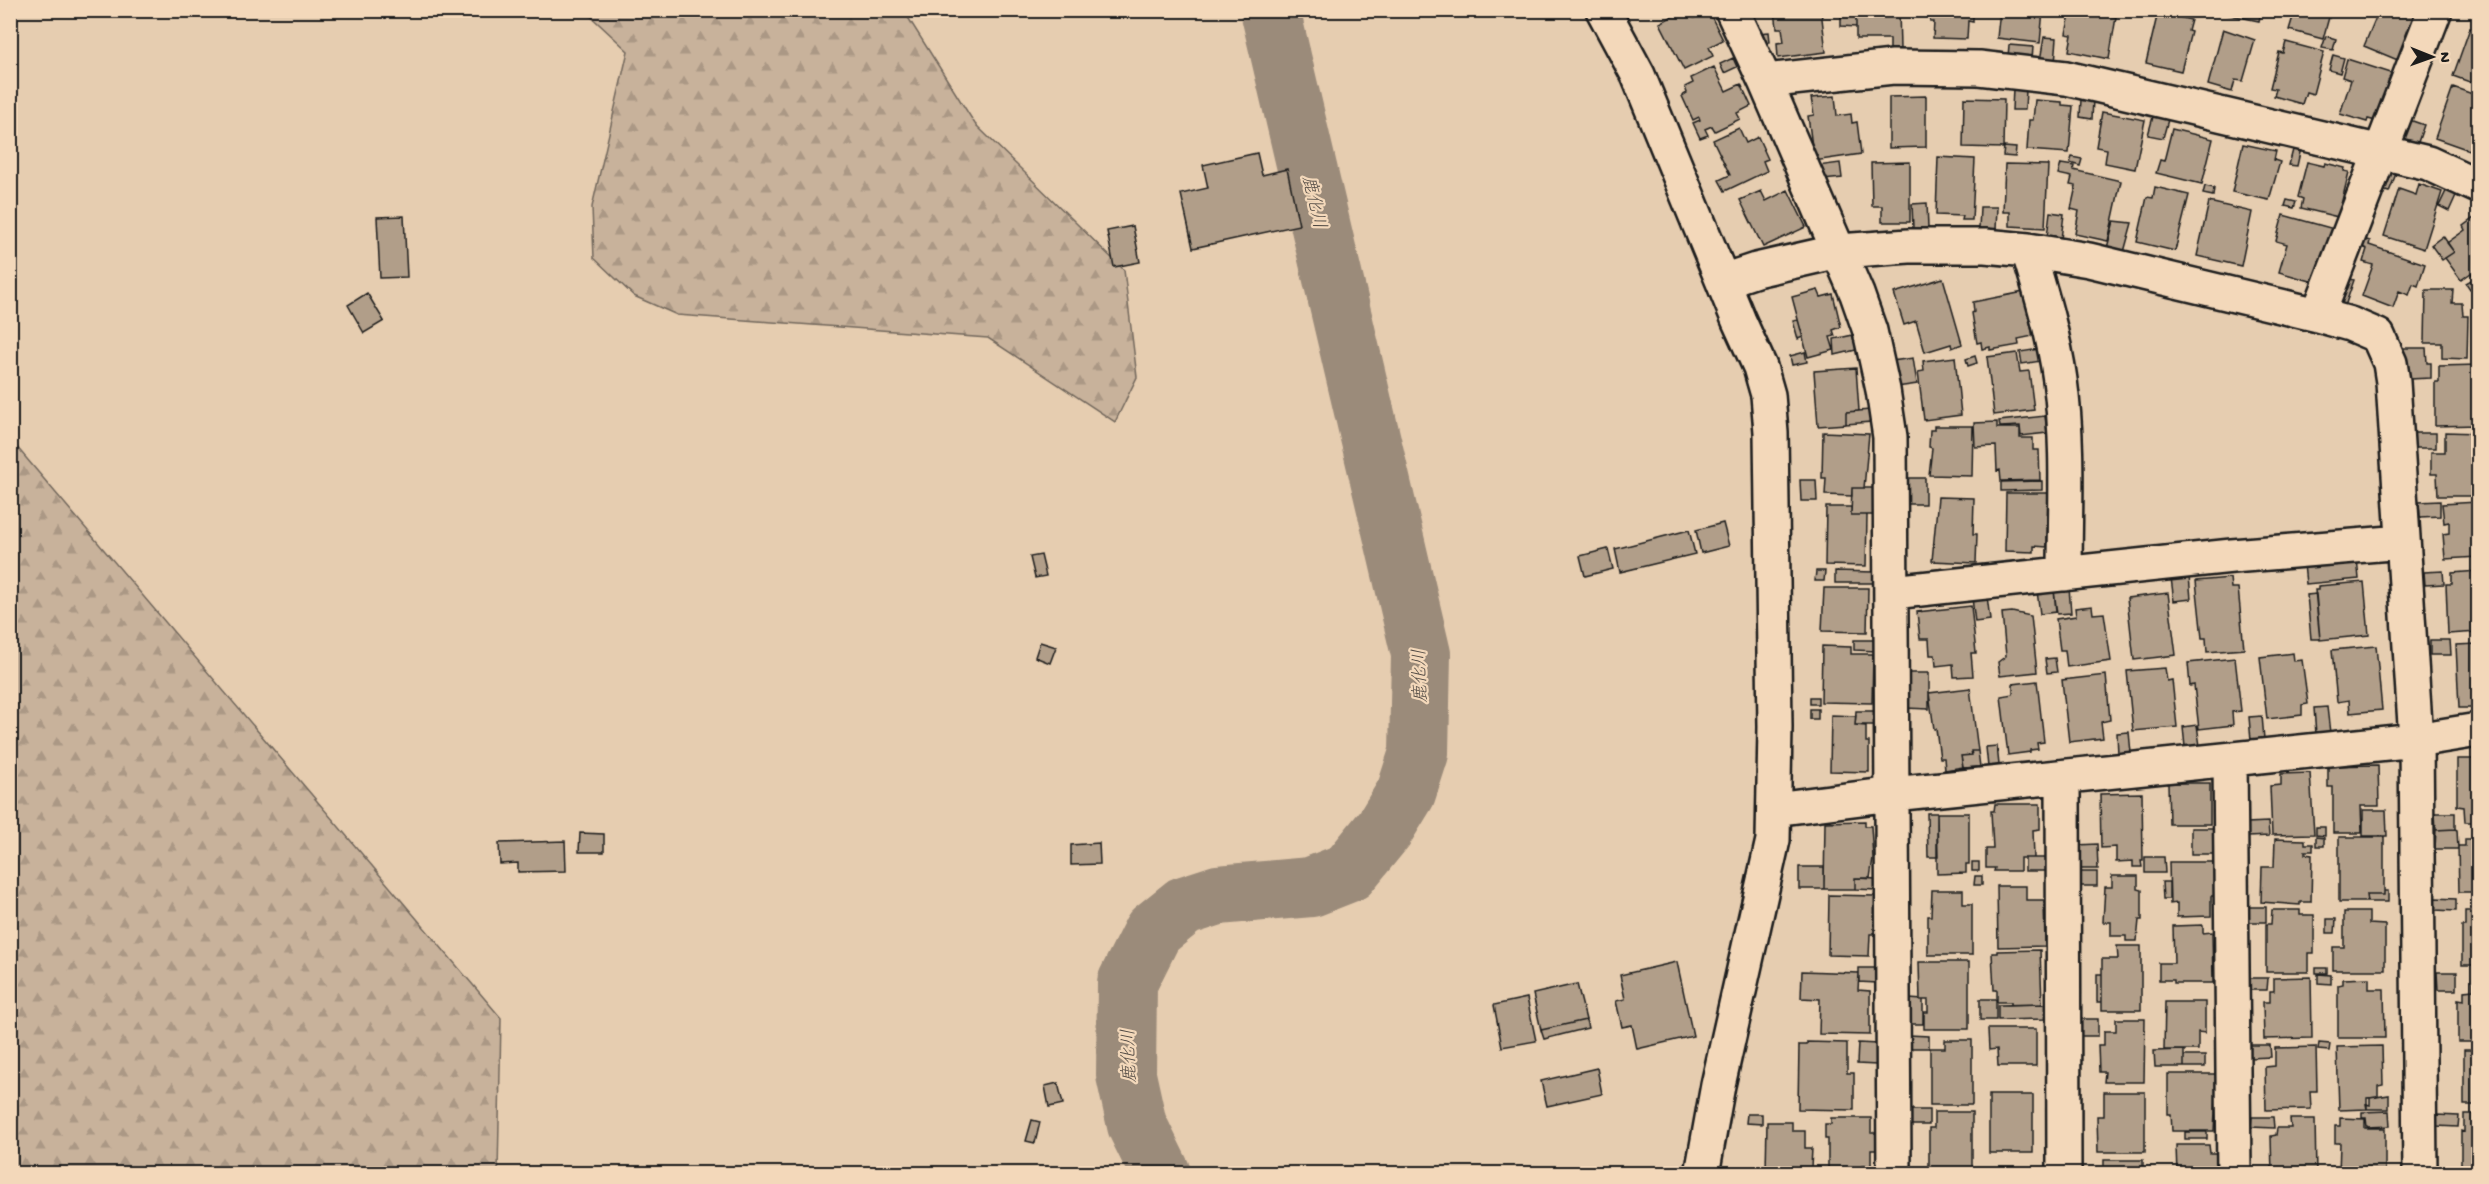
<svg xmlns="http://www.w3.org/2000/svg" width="2489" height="1184" font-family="'Gochi Hand','Klee One',sans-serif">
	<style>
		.forest { fill: url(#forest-firs); stroke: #72675c; stroke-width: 1.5 }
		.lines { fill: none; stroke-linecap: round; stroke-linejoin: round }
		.river { stroke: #9b8b7a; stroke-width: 60 }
		.building { fill: #b19e89; stroke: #1c1c1c; stroke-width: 1.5 }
		.minor-casing { stroke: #1c1c1c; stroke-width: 38 }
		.minor { stroke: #f3d8ba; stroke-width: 33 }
		.labels { text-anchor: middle; stroke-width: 4.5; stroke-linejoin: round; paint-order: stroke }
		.water-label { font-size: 18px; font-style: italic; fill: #4f4842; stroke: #f3d8ba }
	</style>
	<defs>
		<pattern id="forest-firs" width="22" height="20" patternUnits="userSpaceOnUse" patternTransform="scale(1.5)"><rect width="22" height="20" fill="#c8b29b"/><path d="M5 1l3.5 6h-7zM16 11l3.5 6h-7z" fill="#ab9885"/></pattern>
	</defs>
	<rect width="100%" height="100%" fill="#e6cdb0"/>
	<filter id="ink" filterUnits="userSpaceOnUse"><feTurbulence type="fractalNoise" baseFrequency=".0167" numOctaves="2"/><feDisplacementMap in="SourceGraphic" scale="12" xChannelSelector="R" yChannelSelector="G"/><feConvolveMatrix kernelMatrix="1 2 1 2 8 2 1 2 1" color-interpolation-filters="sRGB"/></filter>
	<g filter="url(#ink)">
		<path class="forest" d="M585,11H904L975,124L1124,270L1137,377L1115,422L988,338L677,315L634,296L594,258L592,207L628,51Z
			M10,439L501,1018L498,1173H11Z"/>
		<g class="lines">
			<path class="river" d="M1161,1174L1137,1125L1126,1075L1127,983L1153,931L1184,906L1218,895L1311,887L1349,872L1384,829L1406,793L1419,753L1421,654L1270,10"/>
		</g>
		<path class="building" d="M1684,10H1690L1694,18L1708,10L1723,40L1709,47L1713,56L1684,70L1660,23Z
			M1747,10H1767V14L1749,15Z
			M1775,10H1821L1826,52L1778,58L1777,43L1784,42L1782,28H1777Z
			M1841,10H1856V27L1841,26Z
			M1856,10H1899L1900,49H1890V39H1856Z
			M1930,10H1973V22L1968,21L1967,39L1933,38L1934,22H1930Z
			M2000,10H2043L2040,43L1997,38Z
			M2078,10H2106L2105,15L2116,17L2109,59L2069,51L2072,35L2066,34L2070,14L2077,15Z
			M2226,10H2267L2266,13L2261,12L2259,21L2225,14Z
			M2295,10H2331L2323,39L2289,30Z
			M2379,10H2418L2400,61L2364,46Z
			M2158,12L2191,20L2188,31L2191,32L2181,71L2146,63Z
			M2470,28L2478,32V85L2453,76Z
			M2223,29L2255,40L2243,81L2235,80L2232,92L2208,85Z
			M1769,32L1770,42L1759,44L1758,33Z
			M2326,36L2336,39L2333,50L2322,48Z
			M2044,37L2057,38L2055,63L2040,61Z
			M2286,42L2324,52L2313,94L2306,92L2302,104L2274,96L2276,89L2270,88L2279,52L2283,53Z
			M2009,45L2033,47L2032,59L2008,57Z
			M2333,55L2344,58L2340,73L2329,70Z
			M1733,58L1737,67L1724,73L1720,64Z
			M2347,59L2391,73L2376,121L2368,119L2367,122L2340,114L2351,80L2342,77Z
			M1714,67L1726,91L1741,84L1751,106L1737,113L1740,119L1715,131L1712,126L1705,129L1708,135L1700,138L1693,123L1700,120L1699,117L1693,120L1682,96L1687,93L1685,87L1693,83L1691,78Z
			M2453,87L2478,96V122L2469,150L2435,138Z
			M2013,88L2026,89L2025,110H2012Z
			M1835,96L1837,116L1851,114L1852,123L1857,122L1861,154L1814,161L1808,116L1814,115L1811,98Z
			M1926,96V147L1889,148V97Z
			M1964,98L2004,99L2003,148L1963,147Z
			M2081,99H2093L2092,119L2080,117Z
			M2035,100L2062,102V105L2073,106L2069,153L2027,150L2029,120H2033Z
			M2102,112L2145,120L2135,169L2105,163L2107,149L2096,147Z
			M2154,113L2169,116L2163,138L2148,135Z
			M2404,118L2424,125L2417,145L2397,138Z
			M1739,128L1746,143L1758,137L1768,159L1763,161L1767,171L1725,191L1719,180L1730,175L1713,140Z
			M2172,129L2213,139L2202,184L2156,173L2160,160L2164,161Z
			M2243,144L2276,151L2274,160L2280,162L2269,200L2232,192Z
			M2294,146L2301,148L2297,166L2289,165Z
			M2004,147L2016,148L2015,157L2003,156Z
			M1257,153L1262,175L1287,169L1299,225L1193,248L1181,194L1208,188L1203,165Z
			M1938,157L1975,159L1972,220H1962L1963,216L1936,215Z
			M2072,157L2082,159L2080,166L2070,163Z
			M1910,162V222H1882V206H1872L1871,163Z
			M2307,162L2324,166L2325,163L2345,168L2344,171L2349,172L2338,217L2301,208L2303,199L2298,197Z
			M1840,163L1842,178L1823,180L1817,166Z
			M2005,164L2048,165L2045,228L2010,226V212H2003Z
			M2061,164L2074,166L2073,170L2121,181L2108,241L2075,234L2079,211L2071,209L2076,186L2070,185L2072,177L2058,174Z
			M2383,166L2397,171L2389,192L2375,188Z
			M2419,184L2442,192L2424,249L2384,236L2399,189L2416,195Z
			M2205,186L2214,188L2213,196L2203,194Z
			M2155,187L2189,195L2175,251L2137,242L2147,197L2153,198Z
			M2448,187L2458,191L2449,211L2439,206Z
			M1788,190L1806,227L1763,247L1740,200L1761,191L1766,201Z
			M2287,200L2296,202L2294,208L2285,206Z
			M2209,202L2252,212L2241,266L2197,256Z
			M1927,203L1928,228H1913L1912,204Z
			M1980,207H1997L1996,230H1979Z
			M2050,212L2064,214L2061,239L2047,237Z
			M2283,215L2334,229L2323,266L2319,265L2314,282L2279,272L2287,244L2276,241Z
			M2478,215V283L2471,273L2461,280L2445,258L2454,252L2447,243L2465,230L2463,226Z
			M404,216L407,277L380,278L377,217Z
			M2114,221L2132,223L2124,252L2107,248Z
			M1133,226L1140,262L1114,267L1107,231Z
			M2443,236L2454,252L2442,260L2431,245Z
			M2360,238L2370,241L2369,245L2425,264L2418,286L2413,284L2409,295L2399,291L2393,308L2362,296L2373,265L2363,262L2367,249L2357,245Z
			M2341,276L2354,280L2345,306L2332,301Z
			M1943,278L1962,344L1952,348L1951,344L1925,352L1916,321L1904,325L1894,293Z
			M2473,279L2476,285L2470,289L2466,283Z
			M1818,290L1821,297L1833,294L1841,327L1833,330L1835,336L1830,337L1834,350L1808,357L1792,297Z
			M2426,290H2453L2452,303H2462L2463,316H2468L2467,359L2442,358V343H2425Z
			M2024,292L2033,336L2018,339L2019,345L1990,350V347L1982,349L1981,342L1977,343L1972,313L1974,312L1973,302Z
			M367,293L384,321L364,333L348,305Z
			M1798,320L1803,337L1798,339L1793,321Z
			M1853,335L1856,350L1835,355L1834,339Z
			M2403,348H2426L2427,363H2431V378L2409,379Z
			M2039,349L2041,361L2022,364L2020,352Z
			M1805,352L1807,362L1792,365L1790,356Z
			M2017,353L2020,372L2029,371L2034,410L1994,415L1987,357Z
			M1975,356L1977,363L1968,366L1966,359Z
			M1955,357L1961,415L1924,420L1918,372L1924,371L1923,361Z
			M1913,358L1917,384L1897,387L1892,361Z
			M2478,365V425L2435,426V382H2439V366Z
			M1856,368L1859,411L1846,412V424L1818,426L1814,371Z
			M1870,410L1871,422L1846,424V412Z
			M2045,416L2047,433L2021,436L2020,426L2000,427L1999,421Z
			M1997,422V428H2020V438H2033V450H2039L2040,480L2001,481L2000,470L1997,471L1996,446L1975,447L1974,423Z
			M1934,426H1973L1972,476L1929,475L1932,448L1929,447L1930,430H1934Z
			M1823,432L1869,434L1864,488H1852V496L1825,495L1826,478H1822Z
			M2445,432L2477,433L2478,496H2438L2437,474H2431V452H2445Z
			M2414,433H2436V448H2414Z
			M1906,478H1925V504H1906Z
			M1800,480H1816L1817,501H1801Z
			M2042,481V490L2001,491V482Z
			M1852,488H1876L1875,515H1851Z
			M2006,493H2048L2047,547L2034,546V552L2005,551Z
			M1938,497L1974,498L1973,534H1977L1976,563L1932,561Z
			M2440,501V516L2420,517L2419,502Z
			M2478,502V557L2445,559L2443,534L2449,533V522L2444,523L2442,504Z
			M1826,507H1851V515H1867L1866,566L1825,565Z
			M1723,523L1729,546L1701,553L1696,530Z
			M1689,530L1695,554L1620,572L1615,549Z
			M1608,549L1613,569L1585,576L1580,556Z
			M1041,555L1046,576L1035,578L1030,557Z
			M2357,558L2359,579L2306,584L2304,564Z
			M1816,571H1825L1824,581H1815Z
			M1835,571L1874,572V583H1835Z
			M2443,571L2444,584L2425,585L2424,572Z
			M2478,571V632L2448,634L2446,584H2452V573Z
			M2189,576L2191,599L2174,601L2171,578Z
			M2230,578L2231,588H2238L2244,649L2207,652L2206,638H2202L2196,581Z
			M2364,582L2369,635L2320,640L2315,590H2318V586Z
			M1824,588H1868L1867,632L1822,631Z
			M2069,588L2071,613L2057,614L2054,590Z
			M2054,590L2056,612L2040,614L2037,591Z
			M2168,593L2176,655L2134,660L2127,598Z
			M2316,594L2320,639H2311L2307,595Z
			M1987,596L1990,620L1975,622L1972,598Z
			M1971,606L1976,653H1971L1973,676L1954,677L1953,664L1936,666L1935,655H1930L1929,639H1920L1917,612Z
			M2092,606L2093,614L2104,613L2111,661L2067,667L2065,650H2060L2056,619L2076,616L2075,608Z
			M2012,612L2031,616L2037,672L2000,676L1998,662L2006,656L2002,613Z
			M1854,640H1877V651L1854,650Z
			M2430,640H2450L2451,655H2430Z
			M1040,642L1056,647L1050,663L1035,657Z
			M2478,644V708H2459L2456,645Z
			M1822,646L1851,647V654H1873L1872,703L1821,702Z
			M2376,646L2382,710L2350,713L2349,700L2337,702L2332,650Z
			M2293,653L2294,661L2302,660L2308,704L2302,705V715L2267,719L2260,657Z
			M2055,658L2057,672L2047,673L2045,659Z
			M2235,658L2241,711L2232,712L2233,725L2199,729L2194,685L2190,686L2188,663Z
			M2165,668L2167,681L2172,680L2177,727L2133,731L2127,671Z
			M1906,673H1929V709L1905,708Z
			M2106,675L2110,720L2101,722L2103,738L2069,742L2062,680Z
			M2037,681L2044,742L2037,743L2038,749L2030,750V752L2008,755L2001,696L2013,694V684Z
			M1970,688L1978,751H1971L1972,755L1961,756L1963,767L1945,770L1944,758H1940L1936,729H1934L1929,693Z
			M1810,697H1818V704H1810Z
			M2327,707L2330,733L2316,734L2314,708Z
			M1810,709H1818V719H1810Z
			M1856,711H1874V725H1855Z
			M1831,715L1856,716L1855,725L1866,726V742H1869V772L1830,771Z
			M2262,716L2264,739L2251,740L2249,717Z
			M2197,725L2200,746L2185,747L2183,727Z
			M2129,732L2131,753L2118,754L2117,733Z
			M1997,746L1999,765L1988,767L1986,747Z
			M1971,751H1978L1980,767L1963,768L1961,756L1972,755Z
			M2457,759H2478V822H2465L2464,807L2457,806Z
			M2378,765L2379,806H2361L2362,833H2333V787H2328V766Z
			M2310,773L2314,834L2272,835L2270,786L2281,785V774Z
			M2168,783H2210V824H2169Z
			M2142,793L2143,861H2141L2142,867H2133V861L2116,862V847L2101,848L2100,794Z
			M1995,804H2040V829L2033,830L2034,858H2020V871H1994L1995,868H1986V849H1993L1991,811H1994Z
			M2363,810H2386L2387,836H2363Z
			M1927,813H1937L1938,857H1928Z
			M1937,813H1969V864H1966V873L1937,874Z
			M2435,813H2455V829L2436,830Z
			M1865,821V826H1871L1873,858L1870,878H1855V889H1824L1825,822Z
			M2268,822L2269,836L2248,837L2247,823Z
			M2316,827H2325V836L2316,835Z
			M2191,828H2215V854H2191Z
			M2455,829L2457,830L2458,849H2435L2436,830Z
			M580,833L604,834V852H579Z
			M2316,837L2324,838V846H2316Z
			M2339,837H2384V895H2366L2367,902H2339Z
			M2275,839L2305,840V844H2313V851H2305V854L2312,855L2311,902H2300V905L2261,902L2262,867H2274Z
			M2465,839H2478V892H2459L2458,846H2465Z
			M565,841L566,871L518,872V863L500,864L499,843Z
			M1099,843L1100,864L1071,865V845Z
			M2097,844L2098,869H2077V845Z
			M2145,857H2164L2165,873H2145Z
			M2025,858H2046L2047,871H2025Z
			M1972,862H1979V871H1972Z
			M2169,862H2214V896H2211V916L2177,917V903L2170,904Z
			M1799,867H1824V889H1799Z
			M2078,872H2097V886H2078Z
			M1975,876H1982V885H1974Z
			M2112,876H2138V889L2142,890V920H2139L2137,941H2126V936H2111V922H2103L2105,887H2112Z
			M1855,878L1877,879V890L1855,889Z
			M2162,882H2169V899H2163Z
			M1997,886H2026V900H2044L2045,946L1998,947Z
			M1932,890H1963V904H1972V955H1928V916H1931Z
			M2384,891H2388V902H2367L2366,895H2384Z
			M1829,895L1875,896L1874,934H1870L1869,956L1828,955Z
			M2435,898L2456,899V911L2435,910Z
			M2475,901H2478V965H2462V926H2465V911H2475Z
			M2247,907H2266V922H2247Z
			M2272,910H2300V915H2314V953H2308V972H2266V924H2271Z
			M2344,912H2369V924L2385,925V970H2333V947H2344Z
			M2327,919H2336L2335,933H2327Z
			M2203,925V933L2212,932L2213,983H2174V980H2159V963H2174L2173,926Z
			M2117,946H2141V1010H2102V959H2118Z
			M2040,950L2042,1004L2011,1005V1002H1997V990H1994L1992,953H1997V951Z
			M1677,962L1693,1036L1637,1049L1632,1025L1622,1027L1616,1001L1625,999L1620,975Z
			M1919,962H1969V1029H1924V1012H1928V1000H1920Z
			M1859,968H1878L1877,983L1859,982Z
			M2316,968H2327V973H2316Z
			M1802,971L1859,973L1858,990L1870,991V1035L1819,1034L1820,999L1801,998Z
			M2437,972H2457V990H2438Z
			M2097,974H2102V1002H2097Z
			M2318,974L2331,975V984L2318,983Z
			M2311,977L2312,1038L2264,1039L2263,1002H2270V991H2274V978Z
			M2248,978H2268L2267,990H2248Z
			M2369,978V989H2384L2385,1038H2338V985L2343,984V979Z
			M2473,978H2478V1042H2458V999L2464,1000V991L2473,990Z
			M1577,984L1586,1020L1541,1030L1533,994Z
			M1527,998L1536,1041L1502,1047L1494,1005Z
			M1909,999L1923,1000V1024H1909Z
			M1980,999H1996V1020H1980Z
			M2165,1002H2205V1033L2198,1032V1050H2164Z
			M2046,1004V1019L1998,1020V1005Z
			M2079,1019H2098V1036H2079Z
			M2116,1019H2145L2144,1082H2104L2105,1072H2099L2098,1045H2104V1031H2116Z
			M1586,1020L1588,1028L1544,1039L1541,1030Z
			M1988,1029H2036V1066H1998L1997,1049L1989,1050Z
			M1908,1035L1929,1036V1048H1908Z
			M1945,1040H1972V1105H1930V1048H1945Z
			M1807,1042L1847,1043V1073H1854V1110L1798,1109L1799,1045H1807Z
			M1858,1043L1878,1044L1877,1065L1857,1064Z
			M2319,1043L2330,1044L2329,1051L2318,1050Z
			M2248,1045H2270L2271,1057L2249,1058Z
			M2382,1046L2383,1085L2378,1086V1097L2367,1098V1109L2339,1110L2337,1047Z
			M2316,1047L2317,1091H2310L2311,1109L2266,1110L2265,1067L2275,1066V1048Z
			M2184,1050V1067H2155L2154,1051Z
			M2464,1050H2478V1105H2464Z
			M2184,1056H2205V1067H2184Z
			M1597,1068L1602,1094L1547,1106L1541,1081Z
			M2168,1074H2217L2214,1131H2172L2171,1114H2168Z
			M1058,1083L1063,1104L1049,1107L1045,1086Z
			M2104,1092H2145V1152H2098L2097,1116H2104Z
			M1989,1095H2033V1153H1989Z
			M2389,1095V1109H2367L2366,1104L2370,1105V1098Z
			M1908,1110H1929V1125H1908Z
			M2389,1111L2390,1126L2367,1127L2366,1118H2362V1112Z
			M1934,1112H1972V1174H1929V1128H1934Z
			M1747,1114H1762V1124L1746,1123Z
			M2464,1114H2478V1169H2461V1131L2464,1132Z
			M2436,1115L2459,1116L2458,1127L2436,1126Z
			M2252,1117H2273L2274,1128L2251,1127Z
			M1831,1118H1871V1133H1878V1150H1871V1166H1862V1174L1828,1171V1139H1825V1124H1831Z
			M2340,1118L2365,1119V1128H2385V1174H2339L2340,1143H2335V1126H2340Z
			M2290,1119H2315L2316,1174H2272L2271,1136L2276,1135L2277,1128H2291Z
			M1032,1120L1040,1122L1035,1143L1026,1141Z
			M1767,1122H1792V1131H1805V1148H1812L1811,1168H1806V1174H1770V1171H1766Z
			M2185,1132H2207V1139H2185Z
			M2176,1145H2209L2210,1153H2216L2217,1174H2177Z
			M2104,1160H2143V1174H2104Z
			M2001,1171L2045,1172V1174H2001Z"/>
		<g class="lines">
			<g class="minor-casing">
				<path id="minor" d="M1603,10L1638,75L1739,321L1760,367L1768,395L1771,432L1775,727L1773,840L1718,1085L1702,1174
					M1732,10L1765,81L1857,294L1870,331L1883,390L1890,437L1894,1174
					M1765,81L1893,67L1979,68L2066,78L2428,163L2478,186
					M2028,250C2041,293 2054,336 2060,380C2069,444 2065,509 2065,574
					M1723,281L1756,270L1839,251L1909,246H1985L2028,250L2089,260L2318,315L2350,324L2378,336L2390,363L2393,382L2416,740L2420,1174
					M2318,315L2435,10
					M1892,592L2232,556L2403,542
					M2230,760L2234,1174
					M2063,777L2064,1174
					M1774,809L1893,794L2416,740L2478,730"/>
			</g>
			<use href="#minor" class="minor"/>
		</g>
	</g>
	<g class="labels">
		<g class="water-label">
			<text transform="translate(1315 202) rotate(77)" y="6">鹿化川</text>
			<text transform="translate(1419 676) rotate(-92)" y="6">鹿化川</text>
			<text transform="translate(1128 1056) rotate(-92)" y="6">鹿化川</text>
		</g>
	</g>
	<rect width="2489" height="1184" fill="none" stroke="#f3d8ba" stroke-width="36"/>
	<rect x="18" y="18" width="2453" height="1148" fill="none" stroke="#1c1c1c" stroke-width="2" filter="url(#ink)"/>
	<g transform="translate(2432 57) rotate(91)" stroke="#f3d8ba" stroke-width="4.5" paint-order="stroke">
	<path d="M0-4.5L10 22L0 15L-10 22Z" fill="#1c1c1c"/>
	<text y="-9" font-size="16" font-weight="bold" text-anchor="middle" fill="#1c1c1c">N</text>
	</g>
</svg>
